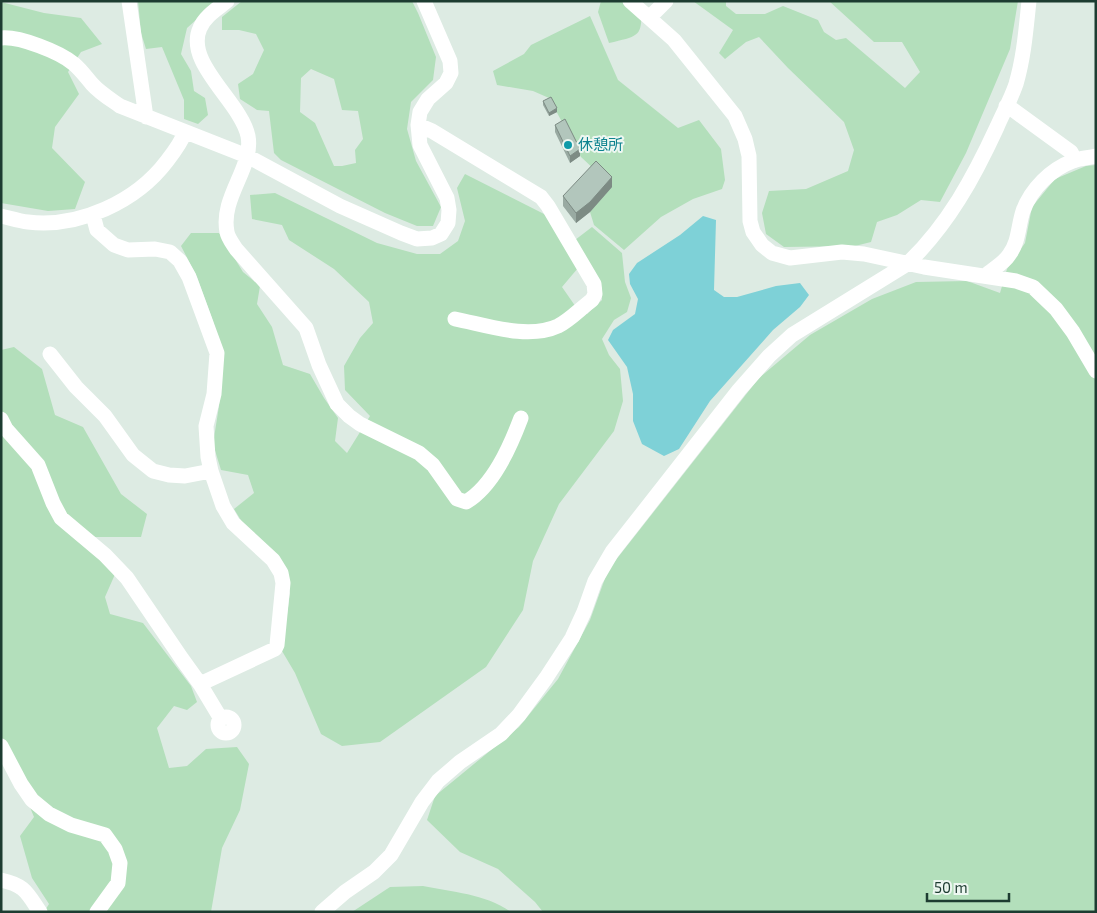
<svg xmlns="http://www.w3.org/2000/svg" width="1097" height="913" font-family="'Exo 2','Noto Sans JP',sans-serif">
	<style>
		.green { fill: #b3dfbb; fill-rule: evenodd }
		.water { fill: #7ed1d7 }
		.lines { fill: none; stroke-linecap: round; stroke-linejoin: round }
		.minor { stroke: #fff; stroke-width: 15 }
		.wall { fill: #99aaa2 }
		.shaded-wall { fill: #7d8b84 }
		.building { fill: #b2c6bc; stroke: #7d8b84 }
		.culture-dot { fill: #0f9aa8; stroke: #edf7f1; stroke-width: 2 }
		.labels { text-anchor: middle; stroke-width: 4; stroke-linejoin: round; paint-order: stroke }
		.culture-label { font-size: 15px; fill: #0d838f; stroke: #edf7f1; text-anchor: start }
	</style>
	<rect width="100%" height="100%" fill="#ddebe3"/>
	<path class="green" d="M138,1H217L187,28L181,54L191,71L194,91L205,98L208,115L198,124L184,119V100L162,47L146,49L141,33Z
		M242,1H412L418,13L436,57L433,80L411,102L407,129L416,161L441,207L433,226H417L385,213L281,160L274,153L269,111L257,110L240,99L238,84L253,74L264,50L256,34L239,30H222V17ZM311,69L334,79L342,110L358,111L363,139L355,150L356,163L342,166H334L315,123L300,112L301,78Z
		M601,1H641C642,36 643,35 609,43L598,12Z
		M693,1H726V6L736,14H765L783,6L818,20L824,32L836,40L846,38L905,88L920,72L902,42H874L829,1H1018L1010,49L966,153L940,202L921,200L897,215L877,222L871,242L855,246L784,247L766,234L762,213L769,191L806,189L848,171L854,150L844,122L788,68L759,37L746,42L725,59L719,53L733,30Z
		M1,2L44,13L81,18L102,44L81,52L68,72L79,94L55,127L52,148L85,182L75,209L48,211L1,203Z
		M590,16L618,80L678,128L699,120L721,149L725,180L722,189L693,199L661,217L624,250L594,225L590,212L596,171L581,157L549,98L533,91L497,85L493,71L524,54L531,45Z
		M1096,165V912H543L535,902L498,869L460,852L427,820L435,796L519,727L558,679L590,620L608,570L759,378L810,335L872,299L916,282L967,281L1000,293L1007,269L1025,243L1032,207L1055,179L1086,166Z
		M465,174L546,215L578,268L562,287L578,310L587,314L602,300V288L575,240L592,227L622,253L625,282L631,298L627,312L614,320L602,339L609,355L620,369L623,401L614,431L559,504L533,561L523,610L486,667L380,742L342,746L321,734L295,673L282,651L290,593L281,560L250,535L234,509L254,493L248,475L221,470L213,444L219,406L223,360L213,321L197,277L181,246L191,233H219L243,272L260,286L257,304L272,327L283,365L310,374L324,398L338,418L335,441L347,453L370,416L345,390L344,366L360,338L373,323L369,302L334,269L289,240L282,225L252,219L250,195L275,193L377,243L417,254H440L458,241L465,221L457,188Z
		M14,347L42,369L55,415L83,427L121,494L147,514L141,537H79L116,572L105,597L110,614L143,623L191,686L197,702L187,710L174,706L157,728L169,768L187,766L206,749L237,747L249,764L240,810L222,848L211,912H44L49,904L32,878L20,836L34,817L27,800L1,758V350Z
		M423,886C452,892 486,894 511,912H352L390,887Z"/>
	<path class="water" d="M703,216L716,220L714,290L724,297H737L776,286L800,283L809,295L800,307L773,330L710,401L679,449L664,456L642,444L633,421V394L627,367L608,340L613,330L635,314L638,299L630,284L629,274L637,263L680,235Z"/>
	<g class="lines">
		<path class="minor" d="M129,1L146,117
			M227,1C217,9 205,16 200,28C184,63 241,102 248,136C254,167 220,197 227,232C228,238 233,244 236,249L306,328L319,365L337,404L349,416L360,424L419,453L433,465L457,499L466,502C493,486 510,447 521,418
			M630,1L674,40L735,116L745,139L749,156L750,221L753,232L762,245L772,253L790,258L842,252L864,254L924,267L1016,281L1033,287L1056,309L1073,332L1096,371
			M650,17L666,1
			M1,38C19,36 60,52 74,64C81,70 86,77 92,84C100,93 110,99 120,106L247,156L340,206L401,233L417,239L432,238L441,234L448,223L449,210L447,198L420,145L418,125L420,112L428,99L446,83L451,73L450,61L424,1
			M1006,106L1012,109L1071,152L1075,160
			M418,125L432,131L541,197L548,206L594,284L595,294L592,300C581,308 570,320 558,326C528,340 486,325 455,319
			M93,215L97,230L114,245L128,250L155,249L170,252L180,261L189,277L217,353L214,394L206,426L208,457L211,471L223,506L233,523L273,560L281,573L283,583L277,645L275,649L200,684
			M1,216C10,218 19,221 28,222C79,228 136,202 167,161C174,152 181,143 185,132
			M986,275C993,269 1004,263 1009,255C1019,242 1018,226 1023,211C1031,189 1051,169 1073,161C1080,158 1088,158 1096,156
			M50,354L76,387L105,416L133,455L153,471L169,475L185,476L211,471
			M1,419L6,429L38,465L53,503L61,518L105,555L127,578L182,659L200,684L221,719
			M218 725a8 8 0 1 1 16 0a8 8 0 1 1-16 0Z
			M1,746L21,784L32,800L49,814L71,825L105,835L115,849L120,863L118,883L97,912
			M1,880C25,885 27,893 40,912
			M322,912L345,892L374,872L391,855L422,802L438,781L460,762L501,734L519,715L546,678L572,638L584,612L595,581L612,552L739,390L769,356L792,335L907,264C948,225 974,177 997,127C1003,113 1011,99 1016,84C1024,57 1026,29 1029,1"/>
	</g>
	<path class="wall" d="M543,101L557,112L549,116L543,105Z
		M555,125L580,156L570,163L555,132Z
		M612,187L590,212L576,223L563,206V196Z"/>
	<path class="shaded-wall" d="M557,108V112L549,116V113Z
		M580,149V156L570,163V156Z
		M612,177V187L590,212L576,223V213Z"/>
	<path class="building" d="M551,97L557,108L549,113L543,101Z
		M565,119L580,149L570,156L555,125Z
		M596,161L612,177L590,202L576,213L563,196Z"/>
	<circle class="culture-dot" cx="568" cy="145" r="5"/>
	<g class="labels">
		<g class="culture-label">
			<text x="578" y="150">休憩所</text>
		</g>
	</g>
	<rect width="1097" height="913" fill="none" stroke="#1d3c31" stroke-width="5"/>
	<path d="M927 893v8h82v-8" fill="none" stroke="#1d3c31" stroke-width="2.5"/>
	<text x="934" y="893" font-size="15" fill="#1d3c31" stroke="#edf7f1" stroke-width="4" paint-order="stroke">50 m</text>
</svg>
